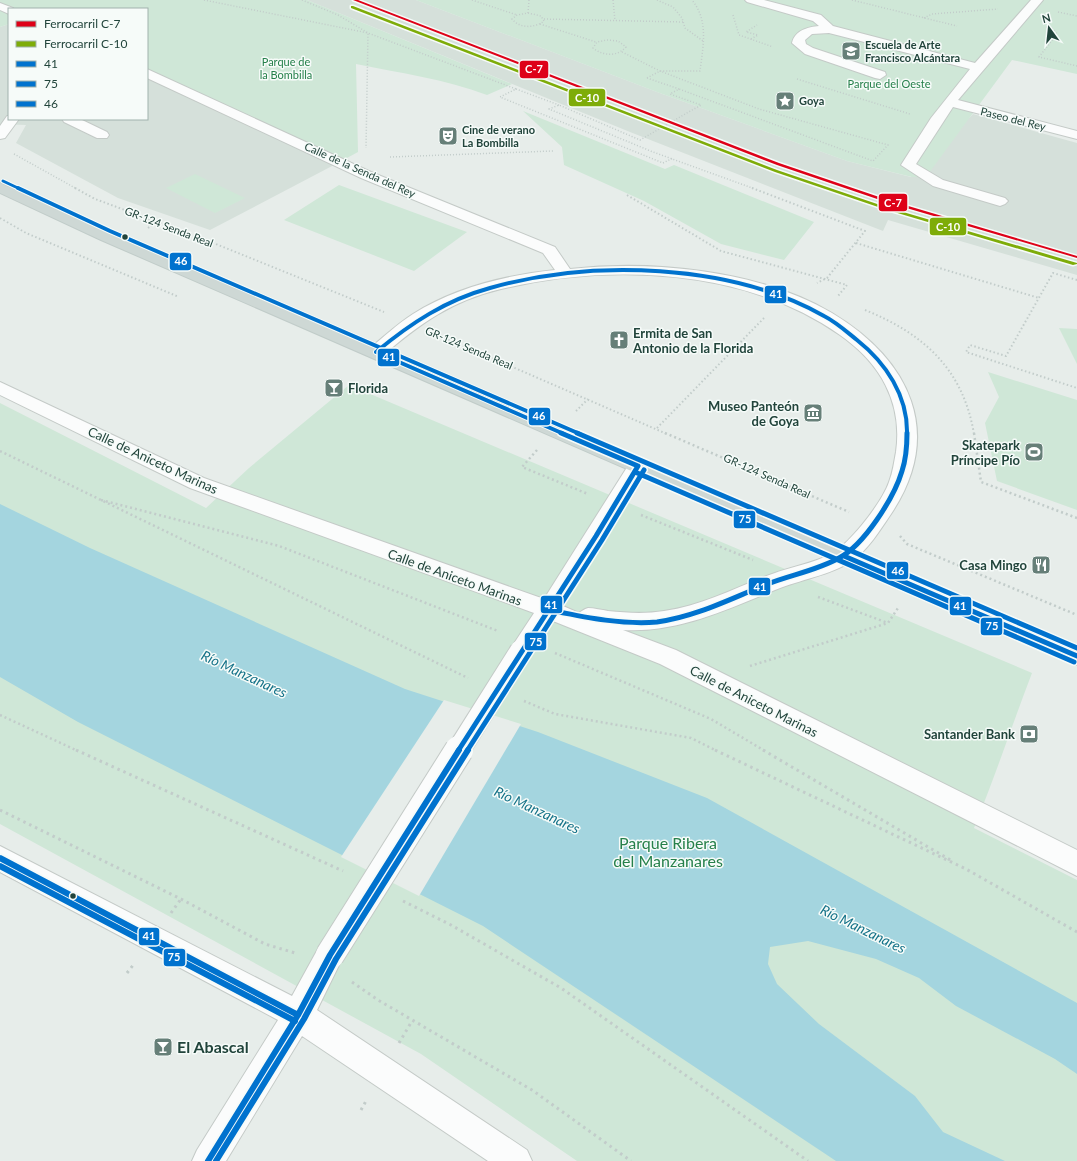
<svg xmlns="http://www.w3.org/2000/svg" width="1077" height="1161" font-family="Lato,sans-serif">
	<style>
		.built { fill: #d5e0da }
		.green { fill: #cfe7d7 }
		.water { fill: #a4d5df }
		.pier { fill: #e7edea }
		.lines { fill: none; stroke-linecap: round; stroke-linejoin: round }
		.minor-casing { stroke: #c4cac7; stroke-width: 2 }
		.major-casing { stroke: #c1ccc9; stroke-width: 2 }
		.path-far3 { stroke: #c2ccca; stroke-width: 1.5; stroke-dasharray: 1 2; stroke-linecap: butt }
		.path-far2 { stroke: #c2ccca; stroke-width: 2; stroke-dasharray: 1.5 2.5; stroke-linecap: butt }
		.path-far1 { stroke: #c2ccca; stroke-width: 2.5; stroke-dasharray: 2 3; stroke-linecap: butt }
		.path { stroke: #c2ccca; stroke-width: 3; stroke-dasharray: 2.5 4; stroke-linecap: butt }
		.minor { fill: #fbfcfc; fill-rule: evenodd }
		.major { fill: #ced8d5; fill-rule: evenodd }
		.minor-bridge-far1-casing { stroke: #c4cac7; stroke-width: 24; stroke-linecap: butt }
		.minor-bridge-casing { stroke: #c4cac7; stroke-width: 30; stroke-linecap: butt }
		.minor-bridge-far1 { stroke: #fbfcfc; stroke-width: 22 }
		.minor-bridge { stroke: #fbfcfc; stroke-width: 28 }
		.bus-1-far2-casing { stroke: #f6fbf9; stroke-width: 6 }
		.bus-1-far1-casing { stroke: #f6fbf9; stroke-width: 8 }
		.bus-1-casing { stroke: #f6fbf9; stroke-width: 10 }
		.bus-2-far1-casing { stroke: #f6fbf9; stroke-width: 8 }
		.bus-2-casing { stroke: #f6fbf9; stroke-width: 10 }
		.bus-3-far2-casing { stroke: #f6fbf9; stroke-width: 5 }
		.bus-3-far1-casing { stroke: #f6fbf9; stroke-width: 6 }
		.bus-3-casing { stroke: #f6fbf9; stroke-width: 8 }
		.bus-1-far2 { stroke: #0072ce; stroke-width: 4 }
		.bus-1-far1 { stroke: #0072ce; stroke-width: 5 }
		.bus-1 { stroke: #0072ce; stroke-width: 6 }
		.bus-2-far1 { stroke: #0072ce; stroke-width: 5 }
		.bus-2 { stroke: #0072ce; stroke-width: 6 }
		.bus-3-far2 { stroke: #0072ce; stroke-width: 3 }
		.bus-3-far1 { stroke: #0072ce; stroke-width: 4 }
		.bus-3 { stroke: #0072ce; stroke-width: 5 }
		.rail-1-casing { stroke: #f6fbf9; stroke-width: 3 }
		.rail-2-casing { stroke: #f6fbf9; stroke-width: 3 }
		.rail-1 { fill: #de0118; fill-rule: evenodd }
		.rail-2 { fill: #7eac09; fill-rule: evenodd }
		.bus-dot { fill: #21443b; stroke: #f6fbf9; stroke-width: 1.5 }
		.labels { text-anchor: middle; stroke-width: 3; stroke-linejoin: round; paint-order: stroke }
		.far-poi-label { font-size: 11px; font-weight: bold; fill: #21443b; stroke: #f6fbf9; text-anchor: start }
		.far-park-label { font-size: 11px; fill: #26804b; stroke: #f6fbf9 }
		.far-street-label { font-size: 11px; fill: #21443b; stroke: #f6fbf9 }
		.poi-label { font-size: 13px; font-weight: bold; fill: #21443b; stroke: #f6fbf9; text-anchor: end }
		.street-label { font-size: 13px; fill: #21443b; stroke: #f6fbf9 }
		.water-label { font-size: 14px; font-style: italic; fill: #147288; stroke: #f6fbf9 }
		.near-park-label { font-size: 16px; fill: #26804b; stroke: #f6fbf9 }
		.near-poi-label { font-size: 16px; font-weight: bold; fill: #21443b; stroke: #f6fbf9; text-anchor: start }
		.line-badge { stroke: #f6fbf9; stroke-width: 1.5 }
		.badge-label { font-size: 11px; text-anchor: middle; font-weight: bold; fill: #fff }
	</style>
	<rect width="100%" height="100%" fill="#e7edea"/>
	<path class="built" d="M307,0H416L657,92L847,161L911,177L973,114L1077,143V275L888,220L883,231L630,132Z
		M9,24V119H147V78L334,165L210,230L118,198L16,143L26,125L0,124V27Z"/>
	<path class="green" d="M0,0H307L512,84L487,95C445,79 400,73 356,64L358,152L334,165L147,78V9H9V24L0,27Z
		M416,0H1077V74L1012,60L926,177H912L847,161L657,92Z
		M523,111L665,169L674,165L814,222L784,260L721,244L644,201L564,165L562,147Z
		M195,174L245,198L215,213L166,188Z
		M339,185L467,232L414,271L284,220Z
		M1059,328L1077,329V364Z
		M988,372L1077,400V510L997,481L985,423L999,397Z
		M349,385L1032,673C1012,725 995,777 974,828L1077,880V1161H577L421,1054L0,824V403L206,508L249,468Z"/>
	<path class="water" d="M0,504L90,548L405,689L538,732L707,798L1077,1003V1074L1055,1059L956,1006L919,978L876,959L808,941L770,947L768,964L777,984L819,1024L915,1096L943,1132L1005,1161H836L483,926L78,722L0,677Z"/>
	<path class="pier" d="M444,700L521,724L419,896L341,857Z"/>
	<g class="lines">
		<g class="minor-casing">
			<path id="minor" d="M745,0H764L821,15L833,26L975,63L1031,0H1043L958,100L1077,131V139L953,107L916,164L943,180L1005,198L1008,201L1005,204L1000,206L933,186L901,165L931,118L970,69L829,33L812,34L805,40L806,44L813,48L885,72L886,75L880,79L875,78L805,54L792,43C795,30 808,27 819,26L813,21L747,2Z
				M0,3L13,8L14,9H9V14L0,10Z
				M147,69L371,172L555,247L570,269C653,260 759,270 832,313C910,360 945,433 891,514C880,530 868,550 852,561C831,575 799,580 775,590C726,610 678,633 623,630L676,650L1077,850V876L660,664L553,621L529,657L521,660L513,657L509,651L534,613L190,488L0,395V382L204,478L544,599L631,461L638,459L645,461L648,466L563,606L579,613C582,611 584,609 588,608C594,608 602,610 608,611C627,613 646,614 664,611C703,606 738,586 775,573C796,565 823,562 841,547C857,533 882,502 889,482C893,472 894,462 896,452C903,402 880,363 840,335C745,268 611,263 501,289C451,301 421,323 382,356L376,357L370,356L367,352L370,348C384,337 397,324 413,314C454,288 506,275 555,270L543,253L361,178L147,78Z
				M7,116H9V119H19L5,138L0,139V126Z
				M62,119H80L107,132L109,135L107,138H97L64,122Z
				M0,846L292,996L320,945L330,941L340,945L344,955L317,1010L527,1150L532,1161H488L302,1036L226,1161H192L197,1150L278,1020L0,872Z"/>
		</g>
		<g class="major-casing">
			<path id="major" d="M0,183L113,234L1077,646V665L101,240L0,193Z"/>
		</g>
		<path class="path-far3" d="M204,0L368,33L366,148
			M302,0L338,15L368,33L516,89L500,97L663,163L673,158
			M472,0L517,15
			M613,0L615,21
			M657,0L673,7L682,18L685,28L703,41
			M852,0L957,26
			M1058,12L1077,16
			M528,13L541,16L544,21C535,28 520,29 512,19L517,15Z
			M528,13L529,0
			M733,15L739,35L773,47
			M924,18L932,14L998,9
			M544,19L683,22
			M540,24L596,42
			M1046,27L1053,29L1057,34L1039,57L1077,66
			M751,39L758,35L746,32L757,25
			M607,40L618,41L626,47C617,57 603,56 593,48L597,42Z
			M622,52L660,71L759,109L888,145L873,161L679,89L670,94L701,105L640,140L559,105L549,109L653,152L755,189
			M647,78L660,71H700C703,46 709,21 692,0
			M647,78L679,89
			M797,79L910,114
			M516,89L559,105
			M14,154L77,189
			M390,157L553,151"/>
		<path class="path-far2" d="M75,188L95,199L201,238L384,312
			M752,188L865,231L827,278L817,283
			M627,195L721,251L847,285L838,296
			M0,218L26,233L179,297
			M148,228L157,222
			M856,243L1039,298
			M1077,280L1053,273L1006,356L970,345L966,352L1077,388
			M865,310C924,334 963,369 974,434
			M441,336L667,434
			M576,411L588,399
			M657,428L764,318"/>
		<path class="path-far1" d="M665,433L849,512
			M974,433L981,482L1077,518
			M537,450L522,467L588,494
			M0,451L468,678
			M101,500L279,546L498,631
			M641,515L753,560
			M900,536L907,544L1077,615
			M818,597L888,623
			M555,653L711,719L765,751
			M750,666L888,623L898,608
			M524,701L555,714L691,738L717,751
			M0,715L78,751"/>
		<path class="path" d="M76,750L343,871
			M715,750L966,869L1077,932
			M763,750L952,861
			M0,810L181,899L265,944L295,953
			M403,901L451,925L561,988L808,1161
			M171,913L181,899
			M127,973L134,964
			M352,982L378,1000L532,1090L631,1161
			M399,1043L412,1021
			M361,1110L366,1101"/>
		<use href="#minor" class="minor"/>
		<use href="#major" class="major"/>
		<g class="minor-bridge-far1-casing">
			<path id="minor-bridge-far1" d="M458,751L521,651"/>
		</g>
		<g class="minor-bridge-casing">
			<path id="minor-bridge" d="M330,955L459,750"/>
		</g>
		<use href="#minor-bridge-far1" class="minor-bridge-far1"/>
		<use href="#minor-bridge" class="minor-bridge"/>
		<g class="bus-1-far2-casing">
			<path id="bus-1-far2" d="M564,434L376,352C411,323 446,300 490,288C592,259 730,263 824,316C836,322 847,332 857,340C886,363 908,396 907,434"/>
		</g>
		<g class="bus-1-far1-casing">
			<path id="bus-1-far1" d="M844,556L1077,656
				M549,610C584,617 621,625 657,622C695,617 730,599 765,585C789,575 816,571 839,558C864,545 894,498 902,471C906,459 907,446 907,433
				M458,751L596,536L638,466L561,433"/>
		</g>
		<g class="bus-1-casing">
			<path id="bus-1" d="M0,858L298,1015
				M208,1161L298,1015L330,955L459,750"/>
		</g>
		<g class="bus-2-far1-casing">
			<path id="bus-2-far1" d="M635,472L1074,662
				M467,751L602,540L644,470"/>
		</g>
		<g class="bus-2-casing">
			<path id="bus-2" d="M0,866L295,1021
				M216,1161L304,1019L336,959L468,750"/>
		</g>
		<g class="bus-3-far2-casing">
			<path id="bus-3-far2" d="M3,181L20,189"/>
		</g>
		<g class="bus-3-far1-casing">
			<path id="bus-3-far1" d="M18,188L110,231L580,434"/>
		</g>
		<g class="bus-3-casing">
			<path id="bus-3" d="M577,433L1077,648"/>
		</g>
		<use href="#bus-1-far2" class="bus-1-far2"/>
		<use href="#bus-1-far1" class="bus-1-far1"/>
		<use href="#bus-1" class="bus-1"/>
		<use href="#bus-2-far1" class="bus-2-far1"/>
		<use href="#bus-2" class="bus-2"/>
		<use href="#bus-3-far2" class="bus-3-far2"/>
		<use href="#bus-3-far1" class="bus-3-far1"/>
		<use href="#bus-3" class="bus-3"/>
		<g class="rail-1-casing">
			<path id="rail-1" d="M353,0H358L779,163L888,200L1077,256V258L886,202L777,165Z"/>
		</g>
		<g class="rail-2-casing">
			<path id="rail-2" d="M351,6H353L777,170L886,207L1077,263V264L1073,265L884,209L775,172L351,8Z"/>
		</g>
		<use href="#rail-1" class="rail-1"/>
		<use href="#rail-2" class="rail-2"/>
	</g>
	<defs>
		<g id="university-square" transform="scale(1)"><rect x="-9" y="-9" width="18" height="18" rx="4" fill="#667f78" stroke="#f6fbf9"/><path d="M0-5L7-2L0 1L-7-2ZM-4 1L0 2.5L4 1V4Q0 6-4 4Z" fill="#fff"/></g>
		<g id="sight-square" transform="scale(1)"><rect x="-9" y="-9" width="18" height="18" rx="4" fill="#667f78" stroke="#f6fbf9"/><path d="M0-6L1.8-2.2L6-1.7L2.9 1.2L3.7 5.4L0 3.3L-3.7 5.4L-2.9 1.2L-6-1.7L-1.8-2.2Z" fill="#fff"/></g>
		<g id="theatre-square" transform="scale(1)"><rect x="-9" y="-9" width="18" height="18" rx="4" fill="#667f78" stroke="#f6fbf9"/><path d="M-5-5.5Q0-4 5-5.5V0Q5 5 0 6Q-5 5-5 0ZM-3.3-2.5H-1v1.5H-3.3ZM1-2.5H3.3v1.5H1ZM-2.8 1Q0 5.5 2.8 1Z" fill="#fff"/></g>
		<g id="church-square" transform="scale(1)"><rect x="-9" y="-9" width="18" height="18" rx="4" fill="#667f78" stroke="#f6fbf9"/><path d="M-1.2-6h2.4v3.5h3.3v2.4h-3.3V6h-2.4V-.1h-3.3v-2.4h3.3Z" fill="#fff"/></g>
		<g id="bar-square" transform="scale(1)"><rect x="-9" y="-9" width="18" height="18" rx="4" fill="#667f78" stroke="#f6fbf9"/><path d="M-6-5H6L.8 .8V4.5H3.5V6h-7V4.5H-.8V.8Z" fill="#fff"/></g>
		<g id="museum-square" transform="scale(1)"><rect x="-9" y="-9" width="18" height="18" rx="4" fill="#667f78" stroke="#f6fbf9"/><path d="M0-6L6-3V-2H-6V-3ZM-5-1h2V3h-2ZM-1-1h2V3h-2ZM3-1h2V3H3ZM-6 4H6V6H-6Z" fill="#fff"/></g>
		<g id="stadium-square" transform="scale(1)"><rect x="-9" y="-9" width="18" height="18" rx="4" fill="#667f78" stroke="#f6fbf9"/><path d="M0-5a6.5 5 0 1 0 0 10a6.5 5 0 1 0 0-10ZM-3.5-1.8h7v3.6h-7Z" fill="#fff"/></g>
		<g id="restaurant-square" transform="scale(1)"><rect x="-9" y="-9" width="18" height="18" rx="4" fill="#667f78" stroke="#f6fbf9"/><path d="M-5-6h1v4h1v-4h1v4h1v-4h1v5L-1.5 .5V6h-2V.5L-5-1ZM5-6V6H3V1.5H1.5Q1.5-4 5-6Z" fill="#fff"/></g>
		<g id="bank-square" transform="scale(1)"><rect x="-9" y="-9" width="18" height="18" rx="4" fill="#667f78" stroke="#f6fbf9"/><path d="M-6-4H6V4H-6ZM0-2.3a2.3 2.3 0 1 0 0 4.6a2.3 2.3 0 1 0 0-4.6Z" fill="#fff"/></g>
	</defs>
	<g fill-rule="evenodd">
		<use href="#university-square" x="851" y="51"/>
		<use href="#sight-square" x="785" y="101"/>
		<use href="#theatre-square" x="448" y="136"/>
		<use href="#church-square" x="619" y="340"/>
		<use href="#bar-square" x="334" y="388"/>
		<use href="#museum-square" x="813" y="413"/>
		<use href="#stadium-square" x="1034" y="452"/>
		<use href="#restaurant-square" x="1041" y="565"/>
		<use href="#bank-square" x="1029" y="734"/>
		<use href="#bar-square" x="163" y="1047"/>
	</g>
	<g class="bus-dot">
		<circle cx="125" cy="237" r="3.5"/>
		<circle cx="73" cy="896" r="3.5"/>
	</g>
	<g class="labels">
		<g class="far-poi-label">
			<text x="865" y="49">Escuela de Arte<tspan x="865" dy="13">Francisco Alcántara</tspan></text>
			<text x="799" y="105">Goya</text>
			<text x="462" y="134">Cine de verano<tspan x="462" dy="13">La Bombilla</tspan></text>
		</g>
		<g class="far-park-label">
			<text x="286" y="66">Parque de<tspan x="286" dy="13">la Bombilla</tspan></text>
			<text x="889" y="88">Parque del Oeste</text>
		</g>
		<g class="far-street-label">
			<text transform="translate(1013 119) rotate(14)" y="4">Paseo del Rey</text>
			<text transform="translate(360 170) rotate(24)" y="4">Calle de la Senda del Rey</text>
			<text transform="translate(169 227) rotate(21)" y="4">GR-124 Senda Real</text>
			<text transform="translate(469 348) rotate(23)" y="4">GR-124 Senda Real</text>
			<text transform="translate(767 476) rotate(24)" y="4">GR-124 Senda Real</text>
		</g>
		<g class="poi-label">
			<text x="633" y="338" text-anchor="start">Ermita de San<tspan x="633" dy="15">Antonio de la Florida</tspan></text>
			<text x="348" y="393" text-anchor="start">Florida</text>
			<text x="799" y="411">Museo Panteón<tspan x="799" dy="15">de Goya</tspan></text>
			<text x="1020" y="450">Skatepark<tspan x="1020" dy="15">Príncipe Pío</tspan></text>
			<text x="1027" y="570">Casa Mingo</text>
			<text x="1015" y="739">Santander Bank</text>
		</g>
		<g class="street-label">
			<text transform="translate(153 460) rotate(25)" y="5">Calle de Aniceto Marinas</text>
			<text transform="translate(455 577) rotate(20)" y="5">Calle de Aniceto Marinas</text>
			<text transform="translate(754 701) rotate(27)" y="5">Calle de Aniceto Marinas</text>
		</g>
		<g class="water-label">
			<text transform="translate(244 674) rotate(25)" y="5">Río Manzanares</text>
			<text transform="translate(537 810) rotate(25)" y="5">Río Manzanares</text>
			<text transform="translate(863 929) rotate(26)" y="5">Río Manzanares</text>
		</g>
		<g class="near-park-label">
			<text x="668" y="849">Parque Ribera<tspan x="668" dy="18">del Manzanares</tspan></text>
		</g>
		<g class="near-poi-label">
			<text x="177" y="1053">El Abascal</text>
		</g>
	</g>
	<g class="line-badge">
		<rect x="519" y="60" width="30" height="19" rx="4" fill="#de0118"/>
		<rect x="568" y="88" width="38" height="19" rx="4" fill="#7eac09"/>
		<rect x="878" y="193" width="30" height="19" rx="4" fill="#de0118"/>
		<rect x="929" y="217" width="38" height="19" rx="4" fill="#7eac09"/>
		<rect x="169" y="252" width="23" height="19" rx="4" fill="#0072ce"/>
		<rect x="764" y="285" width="23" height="19" rx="4" fill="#0072ce"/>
		<rect x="377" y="348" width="23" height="19" rx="4" fill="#0072ce"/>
		<rect x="528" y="407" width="23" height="19" rx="4" fill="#0072ce"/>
		<rect x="733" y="510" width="23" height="19" rx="4" fill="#0072ce"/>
		<rect x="886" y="561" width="23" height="19" rx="4" fill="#0072ce"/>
		<rect x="748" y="577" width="23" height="19" rx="4" fill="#0072ce"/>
		<rect x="540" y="595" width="23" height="19" rx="4" fill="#0072ce"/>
		<rect x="949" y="596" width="23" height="20" rx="4" fill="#0072ce"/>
		<rect x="980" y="617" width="23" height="19" rx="4" fill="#0072ce"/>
		<rect x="524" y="632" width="23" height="19" rx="4" fill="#0072ce"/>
		<rect x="138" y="927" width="22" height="19" rx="4" fill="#0072ce"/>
		<rect x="163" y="948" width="23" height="19" rx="4" fill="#0072ce"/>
	</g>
	<g class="badge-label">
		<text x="534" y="73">C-7</text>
		<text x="587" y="102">C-10</text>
		<text x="893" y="207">C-7</text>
		<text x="948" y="231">C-10</text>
		<text x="181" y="265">46</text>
		<text x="776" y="298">41</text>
		<text x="389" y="361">41</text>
		<text x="539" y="420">46</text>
		<text x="745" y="523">75</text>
		<text x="898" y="575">46</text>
		<text x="760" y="591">41</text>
		<text x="551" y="609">41</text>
		<text x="960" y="610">41</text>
		<text x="992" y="630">75</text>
		<text x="536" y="646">75</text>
		<text x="149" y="940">41</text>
		<text x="174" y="961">75</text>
	</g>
	<rect x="8" y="8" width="140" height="112" fill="#f6fbf9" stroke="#a1b2ad"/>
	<rect x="16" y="21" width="20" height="6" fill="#de0118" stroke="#a1b2ad"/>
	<text x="44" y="28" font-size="12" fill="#21443b">Ferrocarril C-7</text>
	<rect x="16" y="41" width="20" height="6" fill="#7eac09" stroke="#a1b2ad"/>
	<text x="44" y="48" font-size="12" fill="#21443b">Ferrocarril C-10</text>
	<rect x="16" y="61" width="20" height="6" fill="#0072ce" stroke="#a1b2ad"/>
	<text x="44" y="68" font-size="12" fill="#21443b">41</text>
	<rect x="16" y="81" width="20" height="6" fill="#0072ce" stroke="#a1b2ad"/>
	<text x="44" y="88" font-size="12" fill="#21443b">75</text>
	<rect x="16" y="101" width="20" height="6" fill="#0072ce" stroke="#a1b2ad"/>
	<text x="44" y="108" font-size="12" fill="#21443b">46</text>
	<g transform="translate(1049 28) rotate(345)" stroke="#f6fbf9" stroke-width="3" paint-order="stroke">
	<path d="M0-3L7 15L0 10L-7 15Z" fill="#21443b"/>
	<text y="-6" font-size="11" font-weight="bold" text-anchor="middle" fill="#21443b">N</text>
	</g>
</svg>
